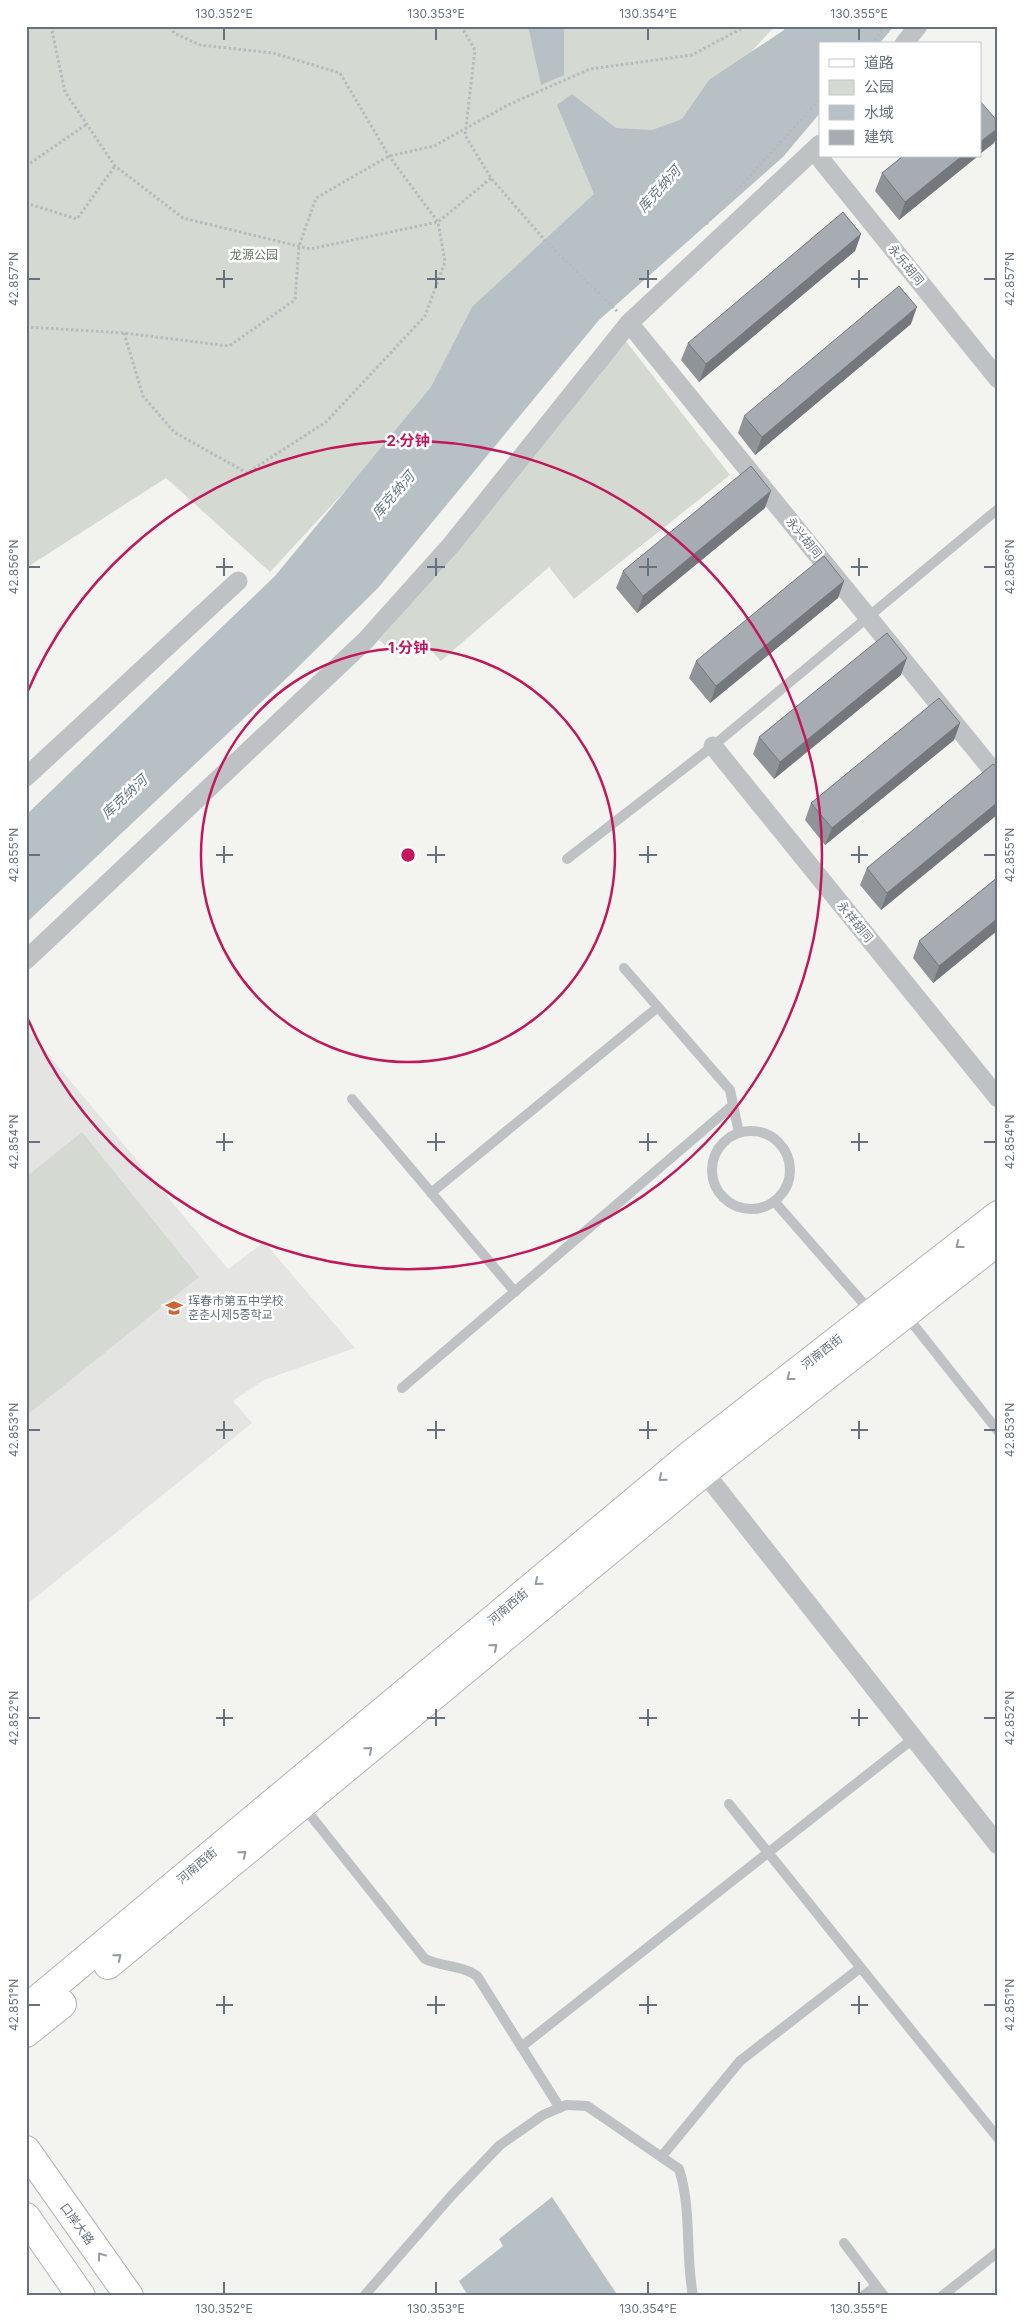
<svg xmlns="http://www.w3.org/2000/svg" width="1024" height="2322" font-family="Inter,'Noto Sans SC','Noto Sans KR',sans-serif">
	<style>
		.built { fill: #e4e5e3 }
		.green { fill: #d4dad2 }
		.water { fill: #b7c1c5 }
		.lines { fill: none; stroke-linecap: round; stroke-linejoin: round }
		.primary-casing { stroke: #b1b4b8; stroke-width: 30 }
		.trunk-casing { stroke: #b2b5b8; stroke-width: 30 }
		.path { stroke: #b7b9bc; stroke-width: 3; stroke-dasharray: 2.5 2.5; stroke-linecap: butt }
		.service { stroke: #bfc2c5; stroke-width: 10 }
		.minor { stroke: #bfc2c5; stroke-width: 19 }
		.primary { stroke: #fff; stroke-width: 28 }
		.trunk { stroke: #fff; stroke-width: 28 }
		.wall { fill: #8f9499 }
		.shaded-wall { fill: #74787d }
		.building { fill: #a6acb2; stroke: #74787d }
		.oneway { stroke: #939ca5 }
		.ticks { fill: none; stroke: #65717e; stroke-width: 2 }
		.ring { fill: none; stroke: #c2185b; stroke-width: 2.5 }
		.labels { text-anchor: middle; stroke-width: 5; stroke-linejoin: round; paint-order: stroke }
		.park-label { font-size: 12px; fill: #667664; stroke: #fff }
		.street-label { font-size: 12px; fill: #65717e; stroke: #fff }
		.poi-label { font-size: 12px; fill: #65717e; stroke: #fff; text-anchor: start }
		.water-label { font-size: 14px; font-style: italic; fill: #667982; stroke: #fff }
		.centre { fill: #c2185b; stroke: #fff; stroke-width: 2.5 }
		.ring-label { font-size: 15px; text-anchor: middle; font-weight: bold; fill: #c2185b; stroke: #fff; stroke-width: 5; stroke-linejoin: round; paint-order: stroke }
		.neatline { fill: none; stroke: #65717e; stroke-width: 2 }
		.ticks-label { font-size: 12px; text-anchor: middle; fill: #65717e }
	</style>
	<rect width="100%" height="100%" fill="#f3f4f0"/>
	<path class="built" d="M26,1028L228,1269L264,1242L355,1348L264,1380L233,1401L252,1423L26,1605Z"/>
	<path class="green" d="M26,26H775L270,572L166,478L26,568Z
		M625,340L730,475L574,599L549,567L441,661L419,637L396,655L379,640L493,507Z
		M82,1132L199,1277L26,1416V1177Z"/>
	<path class="water" d="M528,26H564V75L541,85Z
		M785,26H894L879,44H820V113L783,157L599,320L378,588L291,674L26,923V815L275,576L431,387L472,307L594,194L557,105L572,94L616,128L652,130L682,119L709,80L784,30Z
		M552,2197L618,2296H468L459,2281L503,2246L499,2239Z"/>
	<g class="lines">
		<g class="primary-casing">
			<path id="primary" d="M108,1965L704,1472L998,1241
				M26,2009L690,1455L998,1215
				M26,2033L62,2004"/>
		</g>
		<g class="trunk-casing">
			<path id="trunk" d="M26,2150L129,2296
				M26,2217L81,2296"/>
		</g>
		<path class="path" d="M51,26L65,92L115,166L183,218L310,249L438,222L491,178
			M461,26L475,50L465,135L491,178L548,244L617,311
			M871,44L886,26
			M26,166L87,124
			M26,203L77,219L115,166
			M706,224L820,99
			M26,327L124,333L229,346L295,300L299,246L316,198L389,156L434,146L508,105L590,69L692,55L746,26
			M124,333L143,396L174,432L247,473L326,422L425,316L445,262L438,222L389,156L340,73L273,53L200,45L174,33L171,26"/>
		<path class="service" d="M567,859L713,746L998,509
			M624,968L730,1090L739,1133
			M352,1099L515,1292
			M712 1170a39 39 0 1 1 78 0a39 39 0 1 1-78 0Z
			M431,1193L658,1007
			M774,1201L871,1312
			M905,1314L998,1431
			M402,1388L733,1105
			M729,1804L998,2138
			M303,1806L425,1959C442,1967 462,1965 477,1976L560,2108
			M521,2047L914,1738
			M662,2156L740,2061L860,1968
			M844,2243L884,2296
			M364,2296L452,2195L500,2145L543,2115L566,2105L587,2106L679,2169C692,2209 685,2254 693,2296
			M863,2296L876,2286
			M942,2296L998,2252"/>
		<path class="minor" d="M904,44L918,26
			M814,151L998,379
			M629,323L998,777
			M713,746L998,1098
			M26,777L238,581
			M26,960L365,641L451,545L629,323L820,144
			M697,1463L998,1845"/>
		<use href="#primary" class="primary"/>
		<use href="#trunk" class="trunk"/>
	</g>
	<path class="wall" d="M903,156H978L899,220L875,191L882,173Z
		M861,234L855,251L699,382L681,360L688,343Z
		M911,324L755,455L738,433L744,416Z
		M765,508L637,613L616,588L623,571Z
		M844,581L838,598L710,703L689,678L696,661Z
		M901,675L774,779L753,754L759,737Z
		M960,723L954,740L825,845L805,820L811,803Z
		M998,767V814L881,910L860,885L867,868Z
		M998,877V930L933,983L913,958L919,941Z"/>
	<path class="shaded-wall" d="M998,128V133L994,143L980,154V142Z
		M962,156H978L899,220L905,202Z
		M861,234L855,251L699,382L706,364Z
		M917,307L911,324L755,455L762,437Z
		M771,491L765,508L637,613L643,596Z
		M844,581L838,598L710,703L716,686Z
		M907,658L901,675L774,779L780,762Z
		M960,723L954,740L825,845L832,828Z
		M998,802V814L881,910L887,893Z
		M998,918V930L933,983L939,966Z"/>
	<path class="building" d="M980,101L998,122V128L980,142Z
		M903,156H962L905,202L882,173Z
		M843,212L861,234L706,364L688,343Z
		M899,286L917,307L762,437L744,416Z
		M751,466L771,491L643,596L623,571Z
		M824,556L844,581L716,686L696,661Z
		M887,633L907,658L780,762L759,737Z
		M939,698L960,723L832,828L811,803Z
		M993,764L998,767V802L887,893L867,868Z
		M998,877V918L939,966L919,941Z"/>
	<defs><path id="oneway-chevron" d="M-2-3.5L2.5 0L-2 3.5" fill="none" stroke-width="1.6" stroke-linecap="round" stroke-linejoin="round" transform="scale(1.25)"/></defs>
	<g class="oneway">
		<use href="#oneway-chevron" transform="translate(959 1245) rotate(142)"/>
		<use href="#oneway-chevron" transform="translate(790 1377) rotate(142)"/>
		<use href="#oneway-chevron" transform="translate(662 1478) rotate(140)"/>
		<use href="#oneway-chevron" transform="translate(538 1582) rotate(140)"/>
		<use href="#oneway-chevron" transform="translate(494 1647) rotate(-40)"/>
		<use href="#oneway-chevron" transform="translate(369 1750) rotate(-40)"/>
		<use href="#oneway-chevron" transform="translate(243 1854) rotate(-39)"/>
		<use href="#oneway-chevron" transform="translate(118 1957) rotate(-39)"/>
		<use href="#oneway-chevron" transform="translate(101 2256) rotate(-126)"/>
	</g>
	<path class="ticks" d="M224,28V40M436,28V40M648,28V40M859,28V40M224,270V288M436,270V288M648,270V288M859,270V288M28,279H40M216,279H233M427,279H445M639,279H657M851,279H868M984,279H996M224,558V576M436,558V576M648,558V576M859,558V576M28,567H40M216,567H233M427,567H445M639,567H657M851,567H868M984,567H996M224,846V863M436,846V863M648,846V863M859,846V863M28,855H40M216,855H233M427,855H445M639,855H657M851,855H868M984,855H996M224,1133V1151M436,1133V1151M648,1133V1151M859,1133V1151M28,1142H40M216,1142H233M427,1142H445M639,1142H657M851,1142H868M984,1142H996M224,1421V1439M436,1421V1439M648,1421V1439M859,1421V1439M28,1430H40M216,1430H233M427,1430H445M639,1430H657M851,1430H868M984,1430H996M224,1709V1726M436,1709V1726M648,1709V1726M859,1709V1726M28,1718H40M216,1718H233M427,1718H445M639,1718H657M851,1718H868M984,1718H996M224,1996V2014M436,1996V2014M648,1996V2014M859,1996V2014M28,2005H40M216,2005H233M427,2005H445M639,2005H657M851,2005H868M984,2005H996M224,2282V2294M436,2282V2294M648,2282V2294M859,2282V2294"/>
	<g class="ring">
		<circle cx="408" cy="855" r="207"/>
		<path d="M27 693A414 414 0 1 1 27 1017"/>
	</g>
	<defs>
		<g id="school-bare" transform="scale(1.35)"><path d="M0-5L7-2L0 1L-7-2ZM-4 1L0 2.5L4 1V4Q0 6-4 4Z" fill="#d16332" stroke="#fff" stroke-width="2.5" paint-order="stroke"/></g>
	</defs>
	<g fill-rule="evenodd">
		<use href="#school-bare" x="174" y="1308"/>
	</g>
	<g class="labels">
		<g class="park-label">
			<text x="254" y="259">龙源公园</text>
		</g>
		<g class="street-label">
			<text transform="translate(906 265) rotate(51)" y="4">永乐胡同</text>
			<text transform="translate(804 538) rotate(51)" y="4">永兴胡同</text>
			<text transform="translate(855 922) rotate(51)" y="4">永祥胡同</text>
			<text transform="translate(822 1352) rotate(-38)" y="4">河南西街</text>
			<text transform="translate(508 1607) rotate(-40)" y="4">河南西街</text>
			<text transform="translate(197 1866) rotate(-40)" y="4">河南西街</text>
			<text transform="translate(77 2224) rotate(54)" y="4">口岸大路</text>
		</g>
		<g class="poi-label">
			<text x="188" y="1305">珲春市第五中学校<tspan x="188" dy="14">훈춘시제5중학교</tspan></text>
		</g>
		<g class="water-label">
			<text transform="translate(659 189) rotate(-48)" y="5">库克纳河</text>
			<text transform="translate(393 495) rotate(-49)" y="5">库克纳河</text>
			<text transform="translate(124 797) rotate(-43)" y="5">库克纳河</text>
		</g>
	</g>
	<circle cx="408" cy="855" r="8" class="centre"/>
	<g class="ring-label">
		<text x="408" y="446">2 分钟</text>
		<text x="408" y="653">1 分钟</text>
	</g>
	<rect width="1024" height="2322" fill="none" stroke="#ffffff" stroke-width="55"/>
	<rect x="819" y="42" width="162" height="115" fill="#ffffff" stroke="#c1c6cb"/>
	<rect x="829" y="59" width="25" height="8" fill="#ffffff" stroke="#c1c6cb"/>
	<text x="864" y="68" font-size="15" fill="#65717e">道路</text>
	<rect x="829" y="80" width="25" height="15" fill="#d4dad2" stroke="#c1c6cb"/>
	<text x="864" y="92" font-size="15" fill="#65717e">公园</text>
	<rect x="829" y="105" width="25" height="15" fill="#b7c1c5" stroke="#c1c6cb"/>
	<text x="864" y="118" font-size="15" fill="#65717e">水域</text>
	<rect x="829" y="130" width="25" height="15" fill="#a6acb2" stroke="#c1c6cb"/>
	<text x="864" y="142" font-size="15" fill="#65717e">建筑</text>
	<rect x="28" y="28" width="968" height="2266" class="neatline"/>
	<g class="ticks-label">
		<text x="224" y="18">130.352°E</text>
		<text x="436" y="18">130.353°E</text>
		<text x="648" y="18">130.354°E</text>
		<text x="859" y="18">130.355°E</text>
		<text transform="translate(14 279) rotate(-90)" y="4">42.857°N</text>
		<text transform="translate(1010 279) rotate(-90)" y="4">42.857°N</text>
		<text transform="translate(14 567) rotate(-90)" y="4">42.856°N</text>
		<text transform="translate(1010 567) rotate(-90)" y="4">42.856°N</text>
		<text transform="translate(14 855) rotate(-90)" y="4">42.855°N</text>
		<text transform="translate(1010 855) rotate(-90)" y="4">42.855°N</text>
		<text transform="translate(14 1142) rotate(-90)" y="4">42.854°N</text>
		<text transform="translate(1010 1142) rotate(-90)" y="4">42.854°N</text>
		<text transform="translate(14 1430) rotate(-90)" y="4">42.853°N</text>
		<text transform="translate(1010 1430) rotate(-90)" y="4">42.853°N</text>
		<text transform="translate(14 1718) rotate(-90)" y="4">42.852°N</text>
		<text transform="translate(1010 1718) rotate(-90)" y="4">42.852°N</text>
		<text transform="translate(14 2005) rotate(-90)" y="4">42.851°N</text>
		<text transform="translate(1010 2005) rotate(-90)" y="4">42.851°N</text>
		<text x="224" y="2313">130.352°E</text>
		<text x="436" y="2313">130.353°E</text>
		<text x="648" y="2313">130.354°E</text>
		<text x="859" y="2313">130.355°E</text>
	</g>
</svg>
